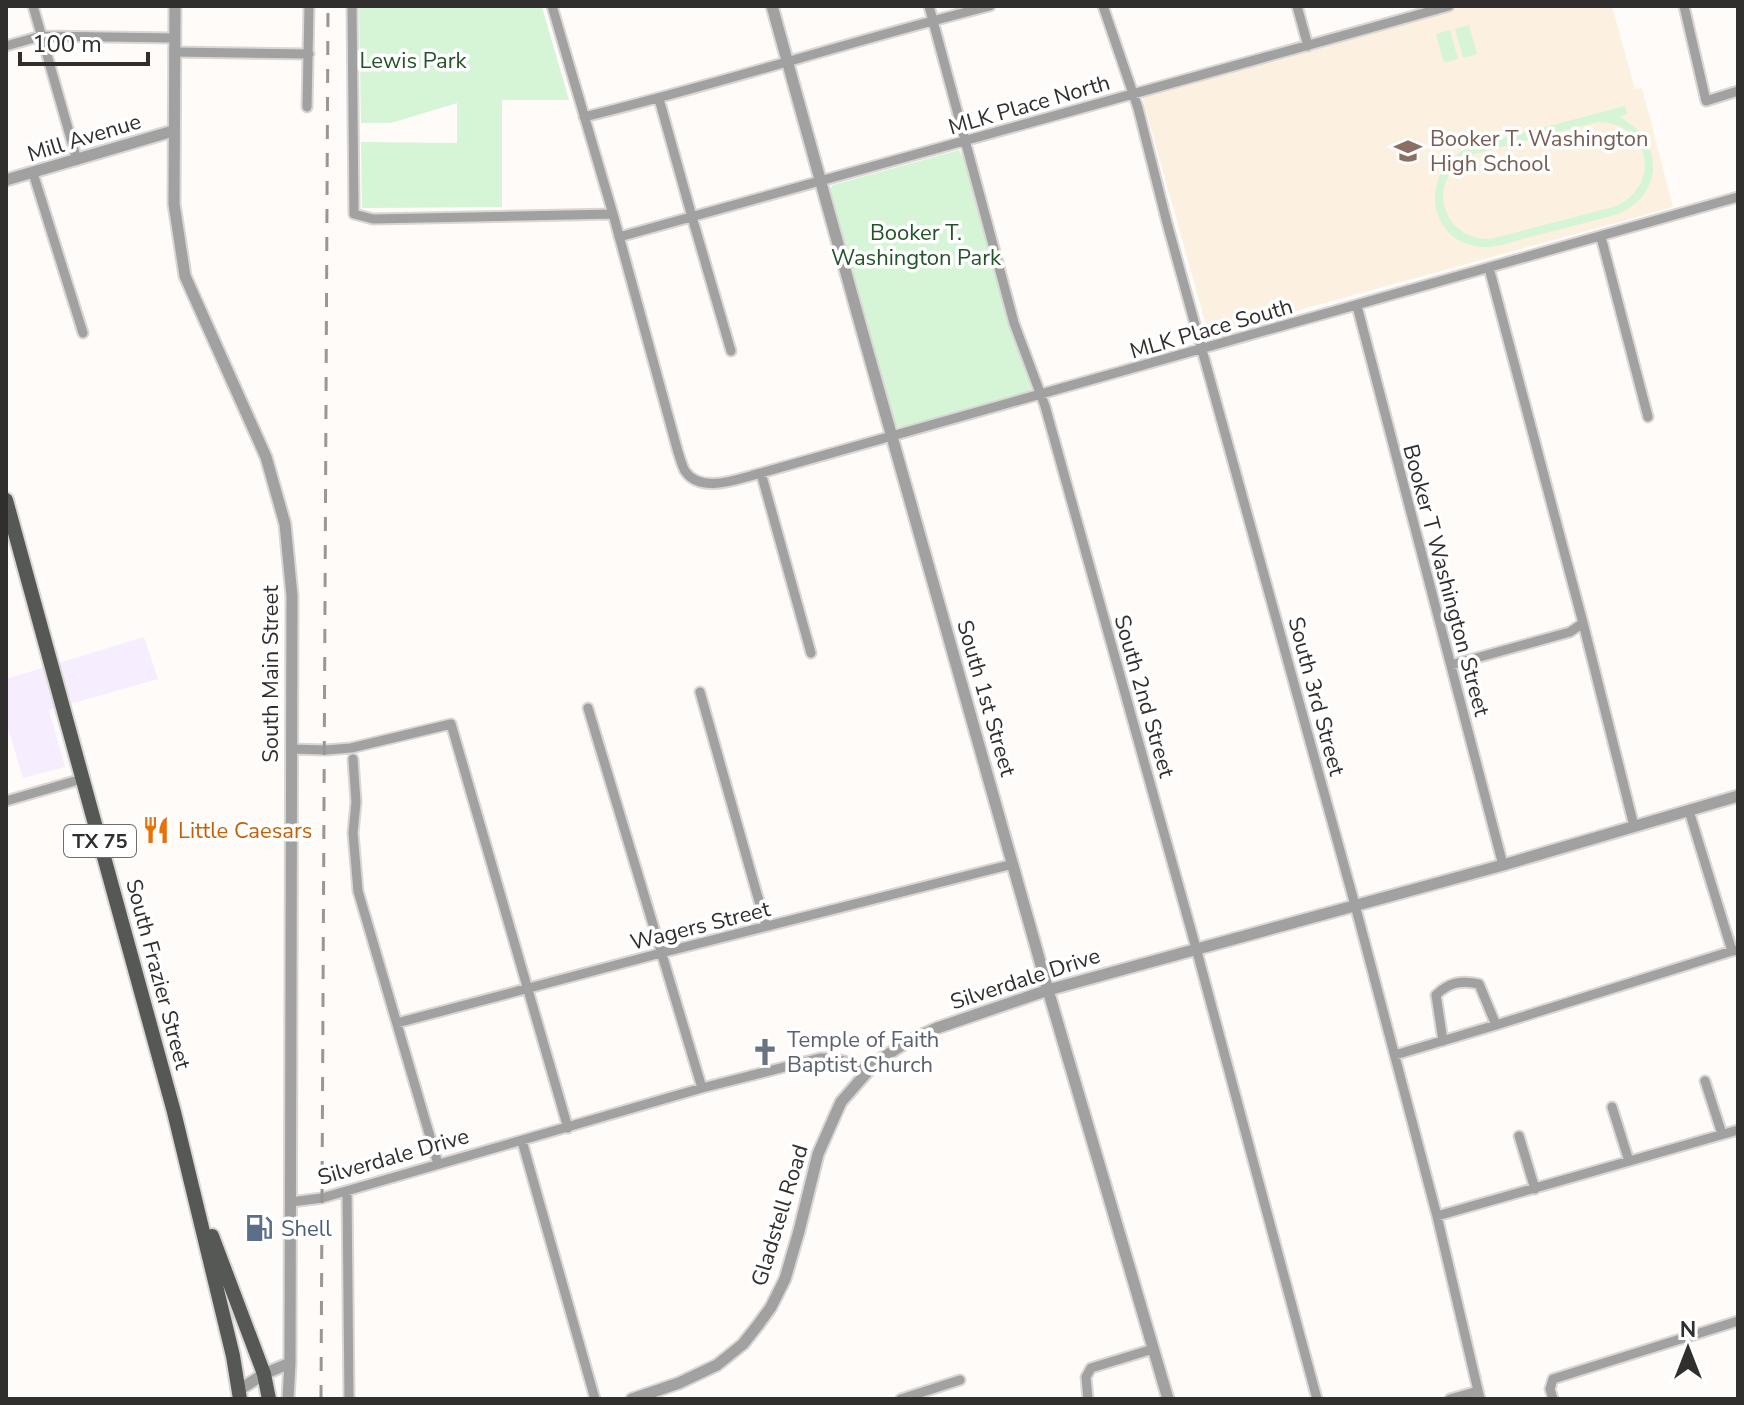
<svg xmlns="http://www.w3.org/2000/svg" width="1744" height="1405" font-family="'Nunito Sans',sans-serif">
	<style>
		.commercial { fill: #f6eeff }
		.education { fill: #fcf0e1 }
		.green { fill: #d6f4d6; fill-rule: evenodd }
		.lines { fill: none; stroke-linecap: round; stroke-linejoin: round }
		.minor-casing { stroke: #d9d6d4; stroke-width: 13 }
		.tertiary-casing { stroke: #d9d6d4; stroke-width: 15 }
		.primary-casing { stroke: #d9d6d4; stroke-width: 18 }
		.minor { stroke: #a0a1a0; stroke-width: 9 }
		.tertiary { stroke: #a0a1a0; stroke-width: 11 }
		.primary { stroke: #565855; stroke-width: 14 }
		.rail { stroke: #999796; stroke-width: 3; stroke-dasharray: 14 14; stroke-linecap: butt }
		.labels { text-anchor: middle; stroke-width: 7; stroke-linejoin: round; paint-order: stroke }
		.shield { fill: #fff; stroke: #6e6d6d; stroke-width: 2 }
		.shield-label { font-size: 20px; font-weight: bold; fill: #302f2e }
		.park-label { font-size: 22px; fill: #235328; stroke: #fff }
		.street-label { font-size: 22px; fill: #302f2e; stroke: #fff }
		.education-label { font-size: 22px; fill: #785e54; stroke: #fff; text-anchor: start }
		.food-label { font-size: 22px; fill: #c56008; stroke: #fff; text-anchor: start }
		.worship-label { font-size: 22px; fill: #5b616d; stroke: #fff; text-anchor: start }
		.service-label { font-size: 22px; fill: #4e5e75; stroke: #fff; text-anchor: start }
	</style>
	<rect width="100%" height="100%" fill="#fefbf9"/>
	<path class="commercial" d="M144,637L158,679L49,710L65,767L23,778L6,722V679Z"/>
	<path class="education" d="M1465,6H1612L1635,89L1642,88L1673,207L1212,334L1208,332L1142,96Z"/>
	<path class="green" d="M359,6L542,7L569,100H502V207L362,208L361,142L457,143V103L391,123H361Z
		M1469,25L1477,54L1463,58L1455,29Z
		M1450,30L1458,59L1444,63L1436,34Z
		M1625,106L1627,114L1619,117C1665,139 1665,197 1615,215C1587,222 1559,230 1530,237C1515,241 1498,248 1482,247C1423,242 1419,165 1473,146ZM1597,122C1651,121 1663,189 1613,207L1490,239C1437,240 1425,172 1475,154Z
		M959,150L967,164L1007,316L1032,390L1030,393L909,426L897,427L893,420L830,188L833,185Z"/>
	<g class="lines">
		<g class="minor-casing">
			<path id="minor" d="M33,6L77,160
				M352,6L354,214L373,219L613,214
				M552,6L613,214L678,452C680,458 682,466 685,471C701,495 740,478 761,473L1738,197
				M929,6L1014,323L1045,406L1196,948L1317,1399
				M1103,6L1138,108L1167,223L1355,905L1437,1216L1480,1399
				M1297,6L1308,46
				M1684,6L1706,101L1738,91
				M6,46L41,36L174,38
				M174,52L309,54
				M659,99L692,217L731,351
				M307,107L309,6
				M584,117C720,84 854,40 990,6
				M33,173L83,333
				M619,237L1449,6
				M1601,237L1648,417
				M1489,268L1583,623L1634,826
				M1357,306L1503,865
				M761,473L811,653
				M1451,665L1570,632L1583,623
				M700,692L766,926
				M588,708L702,1088
				M291,749L326,750L351,748L451,724L568,1128
				M353,759L356,802L353,833L358,891L438,1164
				M6,801L82,779
				M1689,811L1732,951
				M397,1023L661,953L1013,864
				M1443,1041L1436,995C1449,982 1462,980 1479,984L1496,1025
				M1395,1055L1496,1025L1732,951L1738,950
				M1705,1081L1722,1134
				M1612,1107L1629,1161
				M1519,1136L1535,1189
				M522,1141L595,1399
				M347,1191L349,1399
				M291,1202L322,1198L702,1088L820,1058C839,1057 850,1062 866,1073
				M1437,1216L1738,1130
				M901,1399L960,1380
				M1088,1399L1086,1377L1091,1368L1153,1349
				M1450,1399L1478,1391
				M1553,1399L1550,1389L1553,1379L1738,1321"/>
		</g>
		<g class="tertiary-casing">
			<path id="tertiary" d="M175,6L174,204L185,276L266,457L285,524L292,596L290,1363L264,1374L239,1390
				M772,6L861,327L1048,990L1168,1399
				M6,180L173,131
				M288,1399L290,1363
				M632,1399L679,1383L717,1365L743,1344L758,1325L771,1307L785,1279L799,1231L818,1154L841,1102L876,1062L907,1042L937,1028L1048,990L1503,865L1738,796"/>
		</g>
		<g class="primary-casing">
			<path id="primary" d="M6,500L174,1112L233,1356L240,1399
				M212,1236L264,1374L269,1399"/>
		</g>
		<use href="#minor" class="minor"/>
		<use href="#tertiary" class="tertiary"/>
		<use href="#primary" class="primary"/>
		<path class="rail" d="M321,1399L328,6"/>
	</g>
	<defs>
		<g id="school-bare" transform="scale(2.16)"><path d="M0-5L7-2L0 1L-7-2ZM-4 1L0 2.5L4 1V4Q0 6-4 4Z" fill="#8d6e63" stroke="#fff" stroke-width="2.5" paint-order="stroke"/></g>
		<g id="restaurant-bare" transform="scale(2.16)"><path d="M-5-6h1v4h1v-4h1v4h1v-4h1v5L-1.5 .5V6h-2V.5L-5-1ZM5-6V6H3V1.5H1.5Q1.5-4 5-6Z" fill="#e8710a" stroke="#fff" stroke-width="2.5" paint-order="stroke"/></g>
		<g id="church-bare" transform="scale(2.16)"><path d="M-1.2-6h2.4v3.5h3.3v2.4h-3.3V6h-2.4V-.1h-3.3v-2.4h3.3Z" fill="#6b7280" stroke="#fff" stroke-width="2.5" paint-order="stroke"/></g>
		<g id="fuel-bare" transform="scale(2.16)"><path d="M-5.5-6h7V0h2V4h1.3V-2.5L3-4.5l.8-.8L6-3V5H2.5V1h-1V6h-7ZM-4.2-4.7v3.2H.2V-4.7Z" fill="#5c6f8a" stroke="#fff" stroke-width="2.5" paint-order="stroke"/></g>
	</defs>
	<g fill-rule="evenodd">
		<use href="#school-bare" x="1408" y="151"/>
		<use href="#restaurant-bare" x="156" y="830"/>
		<use href="#church-bare" x="765" y="1052"/>
		<use href="#fuel-bare" x="259" y="1228"/>
	</g>
	<g class="labels">
		<rect class="shield" x="64" y="825" width="72" height="32" rx="6"/>
		<g class="shield-label">
			<text x="100" y="848">TX 75</text>
		</g>
		<g class="park-label">
			<text x="413" y="68">Lewis Park</text>
			<text x="916" y="240">Booker T.<tspan x="916" dy="25">Washington Park</tspan></text>
		</g>
		<g class="street-label">
			<text transform="translate(1029 104) rotate(-16)" y="8">MLK Place North</text>
			<text transform="translate(84 137) rotate(-17)" y="8">Mill Avenue</text>
			<text transform="translate(1211 328) rotate(-16)" y="8">MLK Place South</text>
			<text transform="translate(1447 580) rotate(75)" y="8">Booker T Washington Street</text>
			<text transform="translate(270 674) rotate(-90)" y="8">South Main Street</text>
			<text transform="translate(1145 696) rotate(74)" y="8">South 2nd Street</text>
			<text transform="translate(1317 696) rotate(75)" y="8">South 3rd Street</text>
			<text transform="translate(987 698) rotate(74)" y="8">South 1st Street</text>
			<text transform="translate(700 925) rotate(-14)" y="8">Wagers Street</text>
			<text transform="translate(159 974) rotate(75)" y="8">South Frazier Street</text>
			<text transform="translate(1025 978) rotate(-18)" y="8">Silverdale Drive</text>
			<text transform="translate(393 1156) rotate(-16)" y="8">Silverdale Drive</text>
			<text transform="translate(779 1215) rotate(-73)" y="8">Gladstell Road</text>
		</g>
		<g class="education-label">
			<text x="1430" y="146">Booker T. Washington<tspan x="1430" dy="25">High School</tspan></text>
		</g>
		<g class="food-label">
			<text x="178" y="838">Little Caesars</text>
		</g>
		<g class="worship-label">
			<text x="787" y="1047">Temple of Faith<tspan x="787" dy="25">Baptist Church</tspan></text>
		</g>
		<g class="service-label">
			<text x="281" y="1236">Shell</text>
		</g>
	</g>
	<rect width="1744" height="1405" fill="none" stroke="#302f2e" stroke-width="16"/>
	<g transform="translate(1688 1349)" stroke="#ffffff" stroke-width="6" paint-order="stroke">
	<path d="M0-6L14 30L0 20L-14 30Z" fill="#302f2e"/>
	<text y="-12" font-size="22" font-weight="bold" text-anchor="middle" fill="#302f2e">N</text>
	</g>
	<path d="M20 52v12h128v-12" fill="none" stroke="#302f2e" stroke-width="4"/>
	<text x="32" y="52" font-size="24" fill="#302f2e" stroke="#ffffff" stroke-width="6" paint-order="stroke">100 m</text>
</svg>
